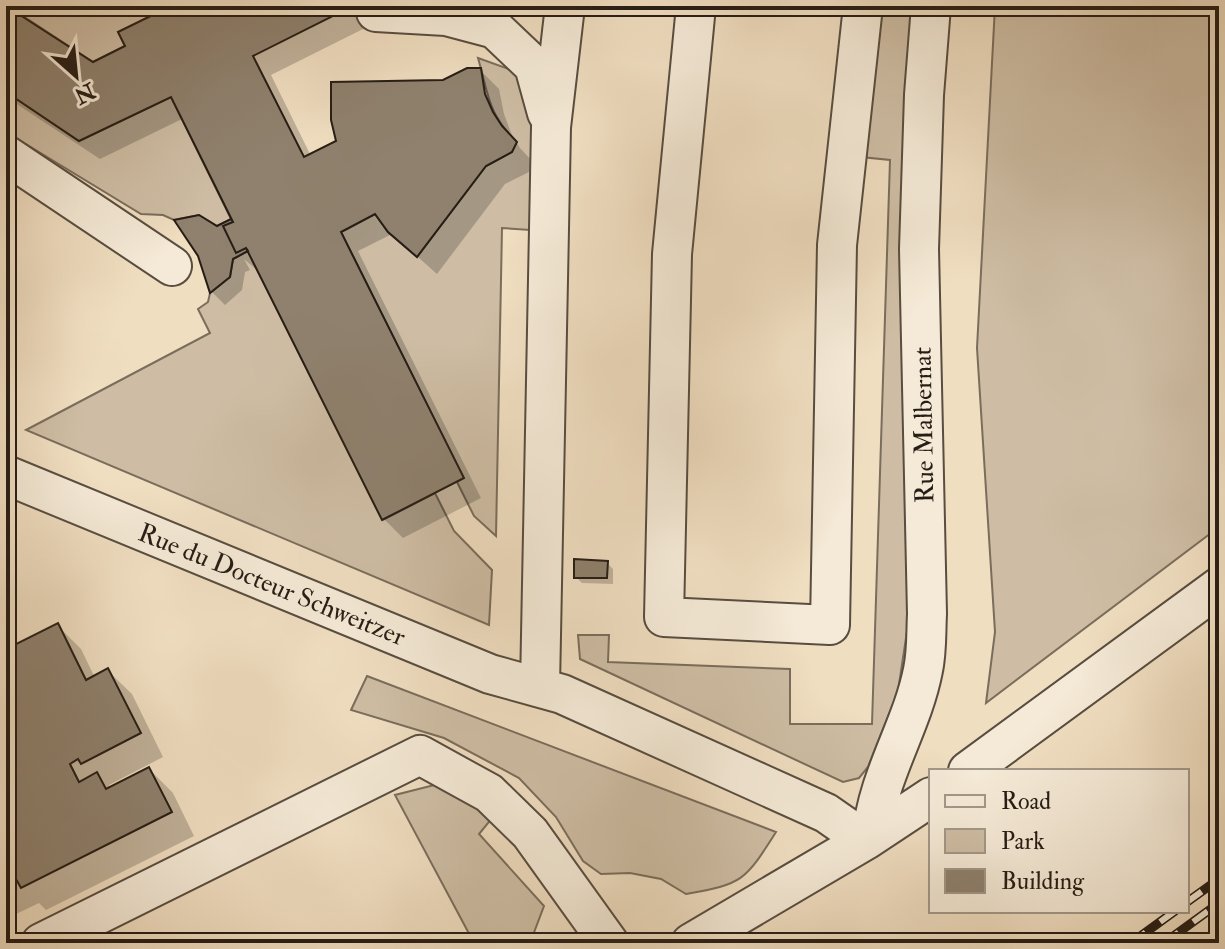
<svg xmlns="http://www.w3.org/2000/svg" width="1225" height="949" font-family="'IM FELL Double Pica',serif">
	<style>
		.green { fill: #cebda4; stroke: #7a6d5c; stroke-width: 2 }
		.shadow { fill: #0003 }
		.building { fill: #8f816e; stroke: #261d15; stroke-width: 2 }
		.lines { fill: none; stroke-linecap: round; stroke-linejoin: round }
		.minor-casing { stroke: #584d40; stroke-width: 42 }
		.minor { stroke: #f5ead7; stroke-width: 38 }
		.rail-casing { stroke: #261d15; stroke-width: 9 }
		.rail { stroke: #f5ead7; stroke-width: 6; stroke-dasharray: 18; stroke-linecap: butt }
		.labels { text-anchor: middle; stroke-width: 6; stroke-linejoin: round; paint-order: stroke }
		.street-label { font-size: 26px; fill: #261d15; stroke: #f5ead7 }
	</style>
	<rect width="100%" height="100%" fill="#f0dec1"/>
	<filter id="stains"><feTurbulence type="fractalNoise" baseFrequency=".0025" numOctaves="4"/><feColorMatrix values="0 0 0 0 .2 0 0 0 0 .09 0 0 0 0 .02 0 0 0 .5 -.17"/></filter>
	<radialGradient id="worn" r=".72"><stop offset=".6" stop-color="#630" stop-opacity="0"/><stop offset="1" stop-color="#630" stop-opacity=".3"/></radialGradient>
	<path class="green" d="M8,6H171L118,32L125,46L93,62Z
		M877,6H913L914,585L898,691L868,767L859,778L843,782L580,659L578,635H609L608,662L790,669V724H872L890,160L861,157Z
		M995,6H1219V527L986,703L995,632L977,348Z
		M478,58L509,69L524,83L533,102L530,230L502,228L496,536L474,516L457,482L463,478L341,232L375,214L388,232L417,257L486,166L512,152L516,142C487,111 489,96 478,58Z
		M6,92L79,141L171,97L231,219L217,226L199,215L174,220L163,215L141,214L6,132Z
		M248,251L383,520L435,493L454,531L492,570L489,625L26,430L210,333L198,309L208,302L210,293L230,277L233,259Z
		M367,676L776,832C745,881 743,884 686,894L661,879L630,873L601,874L583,861L556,817L519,778L444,738L351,710Z
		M442,783L493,817L479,834L544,906L530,943H474L395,795Z"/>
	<path class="shadow" d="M175,6H365L363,29L271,75L311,156L443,82L480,70L499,89L504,114L511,133L520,148L534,163L531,171L505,184L437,274L392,234L358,251L481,498L403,538L384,519L259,269L257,270L244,259L250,270L245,272L242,290L225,305L212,292L205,269L217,228L236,223L184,118L100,159L6,97V7L93,65L128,47Z
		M607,563L613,569V584L582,583L576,577Z
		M57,625L81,649L95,678L108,671L132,694L163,757L109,785L111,788L149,769L173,793L194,836L46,910L39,903L6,919V652Z"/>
	<path class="building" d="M6,6L93,62L125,46L118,32L171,6H345V10L253,56L304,157L336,141L331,120V82L443,80L467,68H481L485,94L493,112L502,126L517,142L512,152L486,166L417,257L388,232L375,214L341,232L464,478L382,520L246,248L236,253L223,226L233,222L171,97L79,141L6,92Z
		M199,215L217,226L231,219L233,222L223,226L236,253L246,248L248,251L233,259L230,277L210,293L198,256L174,220Z
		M574,559L608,561L607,578H574Z
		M58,623L86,680L108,668L141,733L81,764L78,759L70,764L79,782L97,772L106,789L149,767L172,812L21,888L16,879L6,884V649Z
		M1219,931V943H1202Z"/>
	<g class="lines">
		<g class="minor-casing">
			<path id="minor" d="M376,6V12L446,16L495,29L534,66L547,113
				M696,6L672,254L664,617L830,625L837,245L863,6
				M6,155L172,266
				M6,475L490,674L562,694L826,813L849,829L862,842
				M540,686L551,127L565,6
				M968,771L1219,587
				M872,836C877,777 912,727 923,670C927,652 926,632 927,614L919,249L924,95L931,6
				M41,943L420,755L489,793L530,833L609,943
				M691,943L866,840L931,797"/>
		</g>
		<use href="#minor" class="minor"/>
		<g class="rail-casing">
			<path id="rail" d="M1187,902L1219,879
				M1131,943L1175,911
				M1164,943L1219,903"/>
		</g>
		<use href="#rail" class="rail"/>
	</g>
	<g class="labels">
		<g class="street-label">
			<text transform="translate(923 425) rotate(-91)" y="9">Rue Malbernat</text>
			<text transform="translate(272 584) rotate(22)" y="9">Rue du Docteur Schweitzer</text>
		</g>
	</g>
	<rect width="1225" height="949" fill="none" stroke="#f0dec1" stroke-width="32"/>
	<rect x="8" y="8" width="1209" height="933" fill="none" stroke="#261d15" stroke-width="4"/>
	<rect x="16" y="16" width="1193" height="917" fill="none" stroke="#261d15" stroke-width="2"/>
	<rect x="929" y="769" width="260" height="144" fill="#f5ead7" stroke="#a29889" stroke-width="2"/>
	<rect x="945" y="795" width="40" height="12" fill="#f5ead7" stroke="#a29889" stroke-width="2"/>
	<text x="1001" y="809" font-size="24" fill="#261d15">Road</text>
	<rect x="945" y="829" width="40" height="24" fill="#cebda4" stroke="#a29889" stroke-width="2"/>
	<text x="1001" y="849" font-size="24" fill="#261d15">Park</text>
	<rect x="945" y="869" width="40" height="24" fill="#8f816e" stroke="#a29889" stroke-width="2"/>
	<text x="1001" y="889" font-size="24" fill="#261d15">Building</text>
	<g transform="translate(76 76) rotate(153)" stroke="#f5ead7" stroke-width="6" paint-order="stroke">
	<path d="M0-6L14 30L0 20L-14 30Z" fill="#261d15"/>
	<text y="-12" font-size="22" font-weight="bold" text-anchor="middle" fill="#261d15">N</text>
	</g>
	<rect width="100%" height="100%" filter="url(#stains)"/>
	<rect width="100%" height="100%" fill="url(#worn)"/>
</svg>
